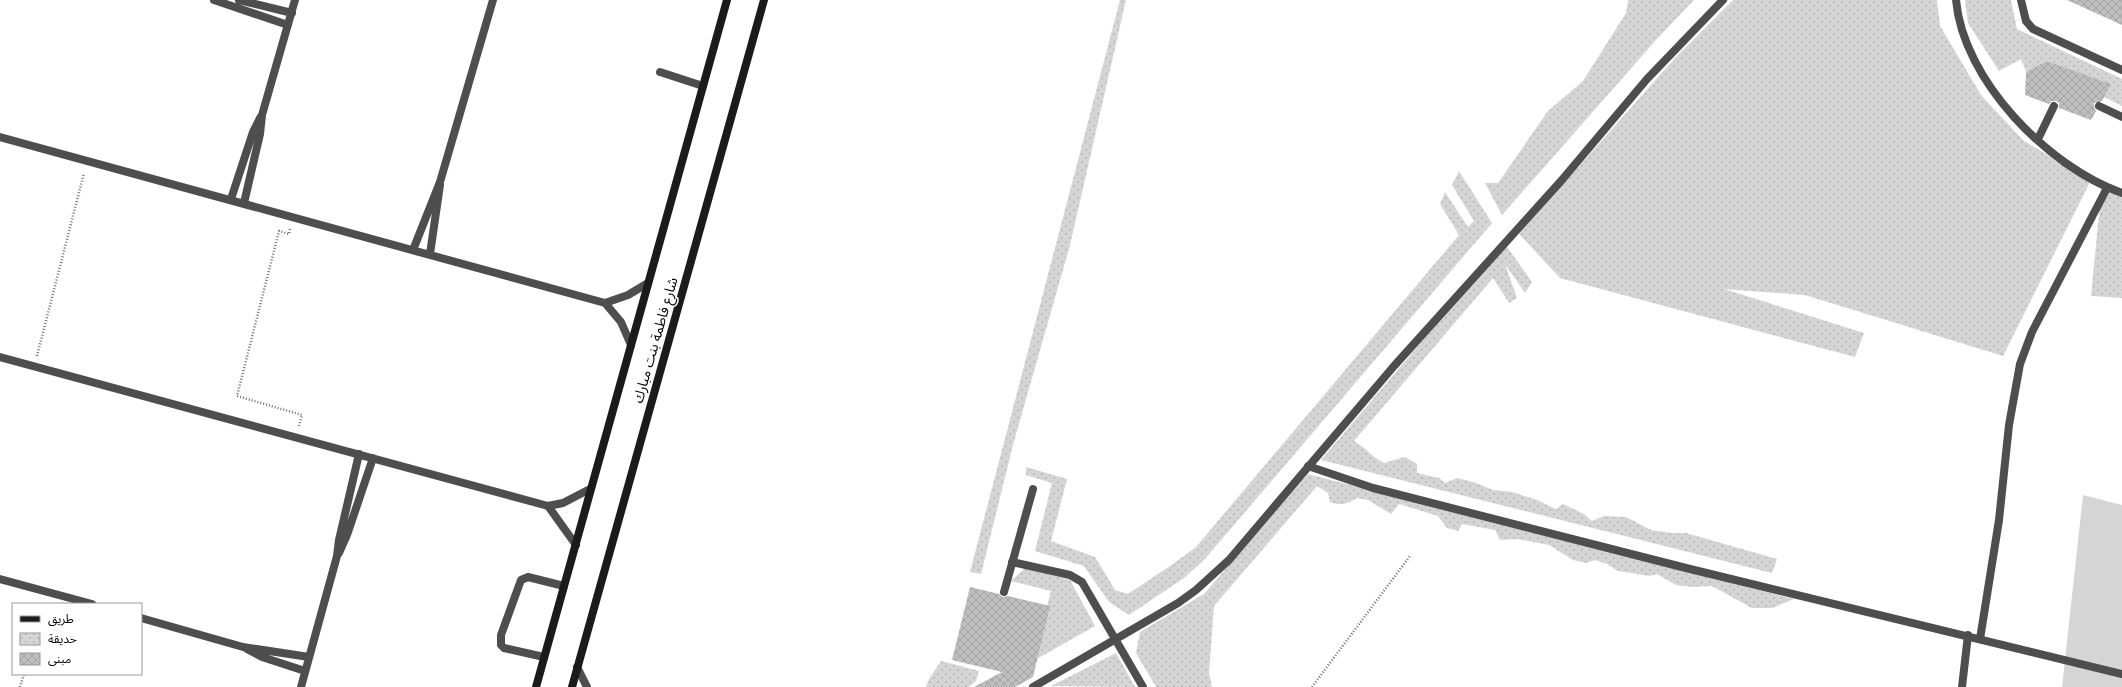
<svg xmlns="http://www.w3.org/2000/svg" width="2122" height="687" font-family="'Space Grotesk','Noto Sans Arabic',sans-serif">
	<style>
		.grass { fill: #d5d5d5 }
		.park { fill: url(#park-dots) }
		.building { fill: url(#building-cross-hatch) }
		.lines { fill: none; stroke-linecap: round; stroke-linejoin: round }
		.path { stroke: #707070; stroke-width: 2.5; stroke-dasharray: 1 2; stroke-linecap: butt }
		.lane { stroke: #4e4e4e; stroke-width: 8 }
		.street { stroke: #4e4e4e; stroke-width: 8 }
		.secondary { stroke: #1b1b1b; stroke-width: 8 }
		.labels { text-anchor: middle; stroke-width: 3; stroke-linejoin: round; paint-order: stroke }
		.street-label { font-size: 14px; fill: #000; stroke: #fff }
	</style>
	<defs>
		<pattern id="park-dots" width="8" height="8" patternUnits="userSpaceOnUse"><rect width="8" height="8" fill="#d5d5d5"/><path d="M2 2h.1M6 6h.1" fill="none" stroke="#b5b5b5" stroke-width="1.8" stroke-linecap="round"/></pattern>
		<pattern id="building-cross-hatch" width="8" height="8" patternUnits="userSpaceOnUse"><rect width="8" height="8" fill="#bebebe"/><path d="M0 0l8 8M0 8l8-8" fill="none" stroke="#a2a2a2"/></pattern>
	</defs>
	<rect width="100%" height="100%" fill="#fff"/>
	<path class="grass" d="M2083,495L2122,505V687H2062Z"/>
	<path class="park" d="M1120,0H1126L1070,245L1014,441L981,574L970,572Z
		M1628,0H1694L1656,40L1502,215L1485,183H1498L1548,111L1583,81L1626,13Z
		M1733,0H1937L1940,26L1981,95L2024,141L2091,180L2003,356L1805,295L1724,289L1864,333L1855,357L1560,278L1519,234L1675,58Z
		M1965,0H2011L2017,29L2122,79V106L2104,97L2110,84L2047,61L2026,72L2021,59L1999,71L1968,23Z
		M1459,171L1492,223L1204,560L1184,578L1129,615L1109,602L1084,566L1035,551L1052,483L1026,475V467L1067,479L1051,541L1095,557L1115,590L1128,594L1173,564L1196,547L1459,235L1440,204L1445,192L1468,227L1474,221L1452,185Z
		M2102,183L2122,189V298L2091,296Z
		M1505,244L1532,282L1525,293L1505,264L1517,298L1509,303L1493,278L1354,441C1366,448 1372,457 1384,463L1405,457L1417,464V473L1439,478L1445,483L1457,478L1476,483L1493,490L1512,492L1537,500L1556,509L1563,504L1584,514L1592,521L1604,516L1626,517L1651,530L1672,533H1686L1777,559L1772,573L1321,460Z
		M1308,474L1794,599L1772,608H1752L1712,586L1693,587L1676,585L1657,574L1650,576L1618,571L1607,564L1595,560L1586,563L1573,560L1549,545L1517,539L1500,540L1495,530L1462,524L1458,531L1447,528L1438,516L1399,504L1391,514L1368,500L1357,498C1347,504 1341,506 1330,502L1328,493L1317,486L1214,606L1209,673L1212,687H1156L1136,653L1140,632L1204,594Z
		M1025,568L1070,580L1095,626L1033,661L1051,591L1011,581Z
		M1116,653L1135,687L1051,686Z
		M941,661L979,671L976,681L969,687H926L929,679Z"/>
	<path class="building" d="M2067,0H2122V25Z
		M2047,61L2111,84L2102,101L2094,103V107L2096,111L2091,120L2059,108V103L2056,101H2051L2049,104L2025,95L2026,72Z
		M970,587L999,594L1003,597L1008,596L1050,606L1033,677L1015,687H974L1002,672L952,660Z"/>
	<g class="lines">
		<path class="path" d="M290,229L289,234L279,231L237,396L302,415L299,426
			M37,356L84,173
			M20,687L24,674
			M1312,687L1410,556"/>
		<path class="lane" d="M1956,0C1963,80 2048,167 2122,193
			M2021,0L2026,21L2033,29L2122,70
			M660,72L703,86
			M2099,106L2122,117
			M2038,139L2054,106
			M1308,466L1373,488L1686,568L2122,674
			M1012,562L1070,575L1082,582L1143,687
			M1004,592L1033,489
			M1980,639L1999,520L2009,425L2020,364L2032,332L2107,188
			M544,657L504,648L501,645V635L521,580L528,577L564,586
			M577,667L587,687
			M1033,687L1178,603L1196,590L1229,560L1394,366L1561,181L1647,79L1723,0
			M1962,687L1968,635"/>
		<path class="street" d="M214,0L288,25
			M239,0L292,13
			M0,137L605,303L621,322L631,345
			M231,199L253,132L260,118
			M244,203L260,134L262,115L295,0
			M413,250L440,182L493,0
			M430,254L440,185
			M605,303L628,295L648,283
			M0,357L548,506L563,503L590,489
			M548,506L576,545
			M339,553L347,535L373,458
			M0,579L92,604
			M141,618L243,647L309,657
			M247,649L262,657L305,671
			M301,687L337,556L339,540L359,454"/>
		<path class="secondary" d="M536,687L727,0
			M572,687L764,0"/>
	</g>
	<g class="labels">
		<g class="street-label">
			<text transform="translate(655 340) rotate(-74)" y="5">شارع فاطمة بنت مبارك</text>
		</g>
	</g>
	<rect x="12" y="603" width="130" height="72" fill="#ffffff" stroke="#999999"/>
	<rect x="20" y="616" width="20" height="6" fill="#1b1b1b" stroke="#999999"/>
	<text x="48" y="623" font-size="12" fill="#000000">طريق</text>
	<rect x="20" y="633" width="20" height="12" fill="url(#park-dots)" stroke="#999999"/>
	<text x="48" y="643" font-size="12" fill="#000000">حديقة</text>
	<rect x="20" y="653" width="20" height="12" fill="url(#building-cross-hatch)" stroke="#999999"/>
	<text x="48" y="663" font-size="12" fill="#000000">مبنى</text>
</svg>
